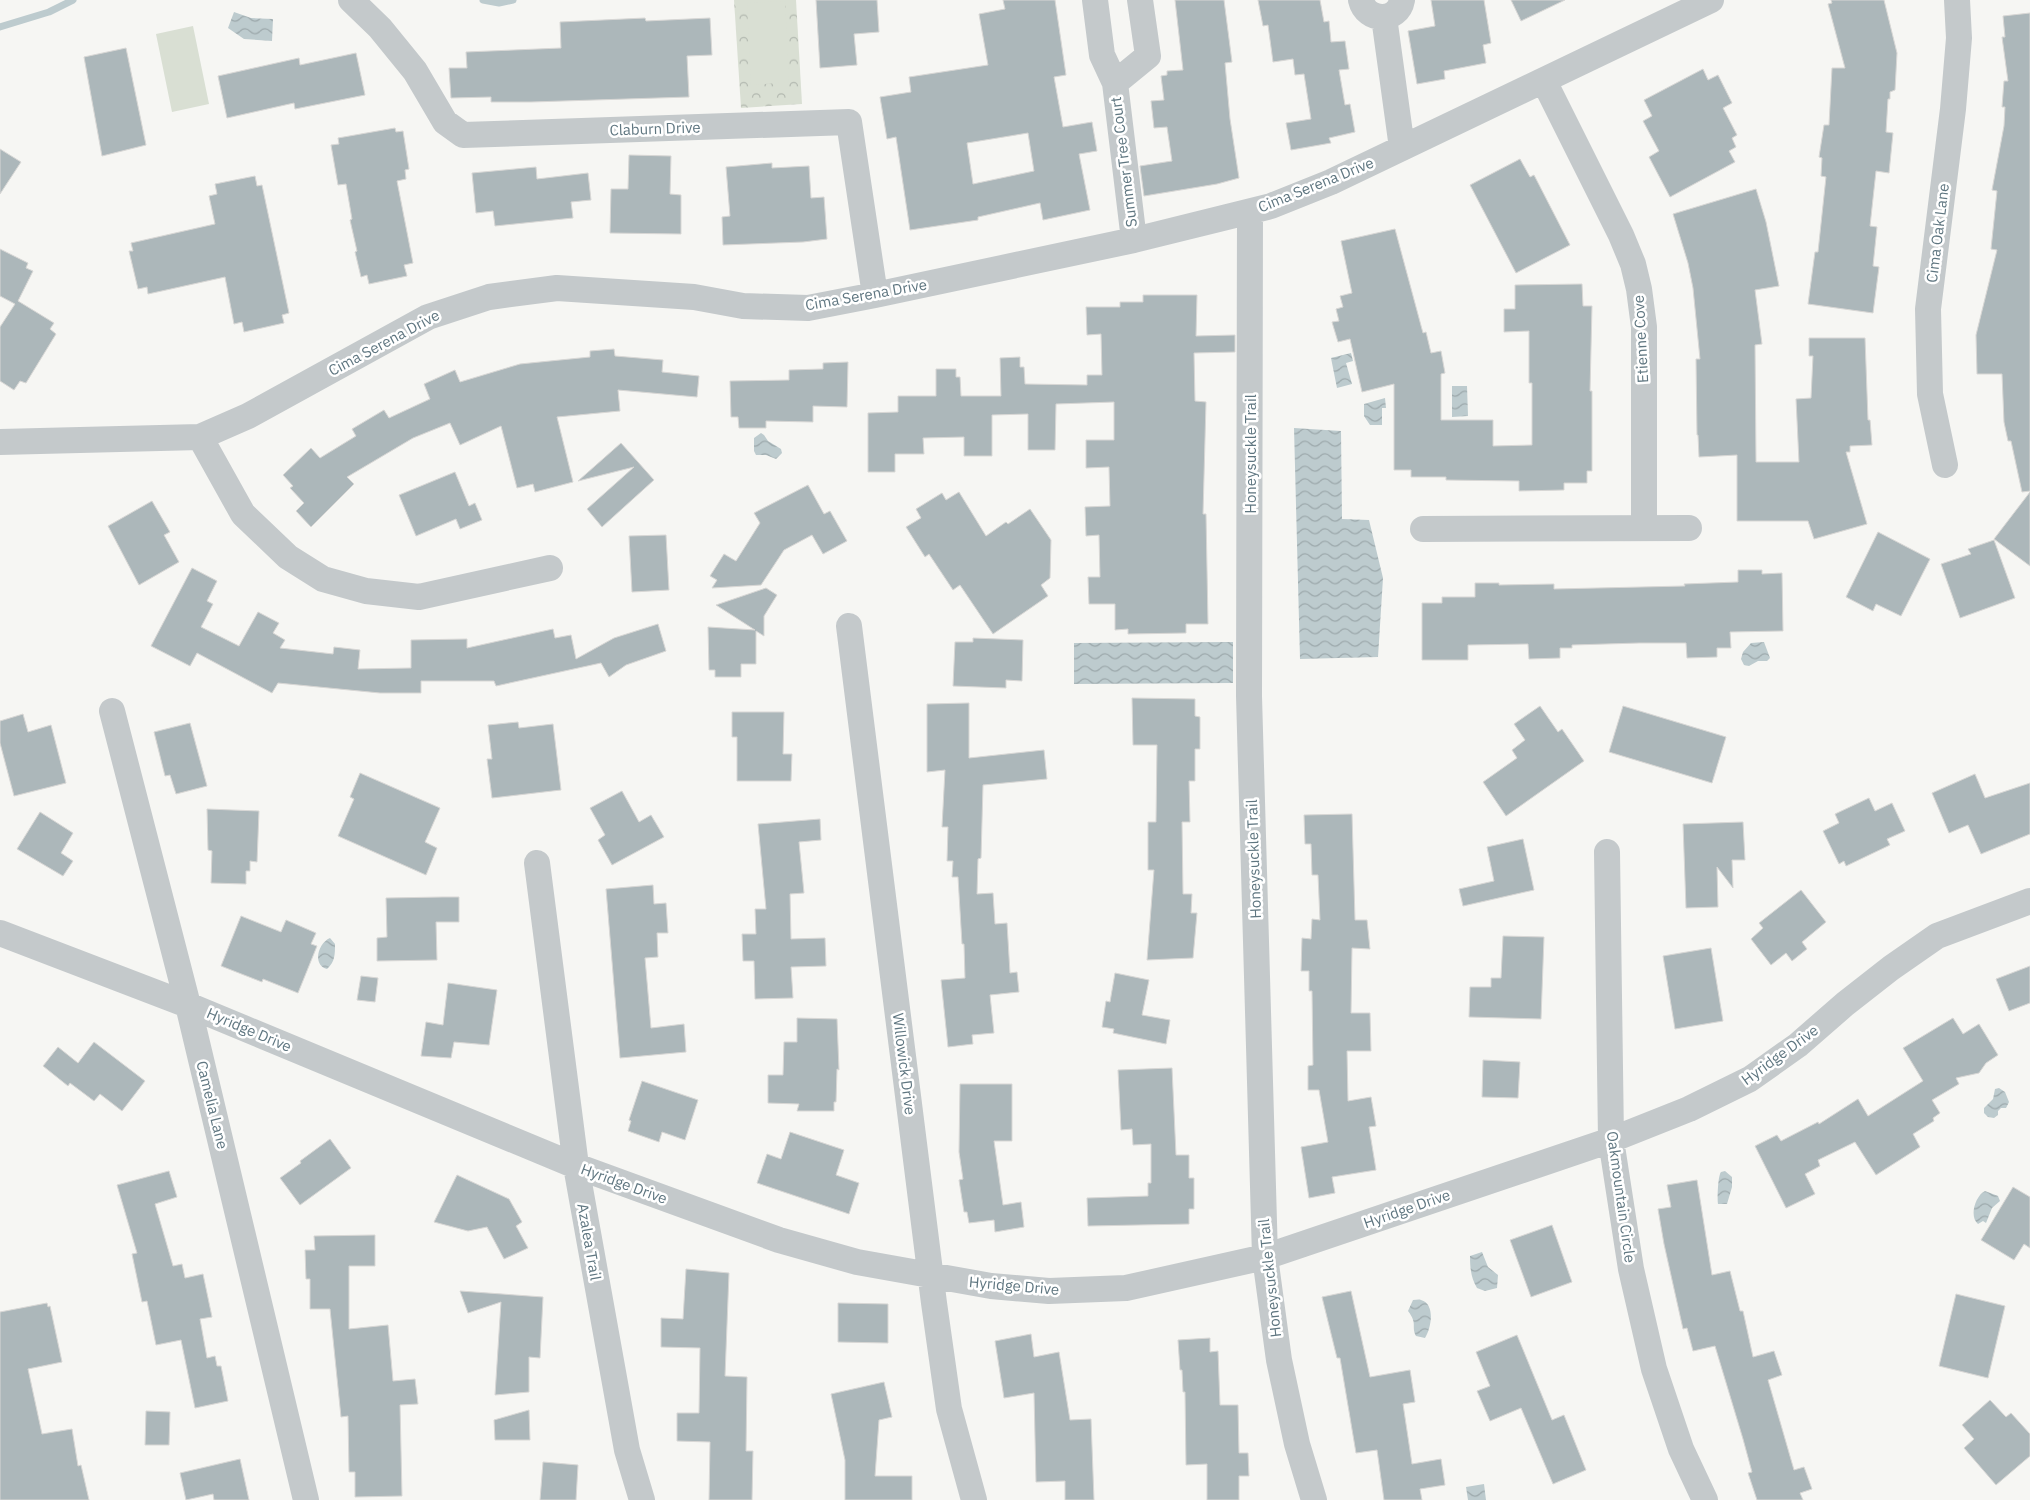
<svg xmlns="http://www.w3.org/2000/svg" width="2030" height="1500" font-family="'IBM Plex Sans',sans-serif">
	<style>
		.park { fill: url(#park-crowns) }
		.pitch { fill: #d9dfd3 }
		.water { fill: url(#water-waves) }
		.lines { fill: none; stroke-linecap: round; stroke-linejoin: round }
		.stream { stroke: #bdcbce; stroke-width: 7 }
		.building { fill: #acb7ba; stroke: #d8d7d5; fill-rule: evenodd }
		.minor { stroke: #c4c9cb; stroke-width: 26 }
		.labels { text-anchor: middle; stroke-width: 5; stroke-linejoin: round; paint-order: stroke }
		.street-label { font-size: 15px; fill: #5f7680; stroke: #fff }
	</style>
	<defs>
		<pattern id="park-crowns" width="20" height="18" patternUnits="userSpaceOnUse" patternTransform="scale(1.25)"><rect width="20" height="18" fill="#d9dfd3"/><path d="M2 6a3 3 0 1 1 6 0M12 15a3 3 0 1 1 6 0" fill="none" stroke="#b3b9b0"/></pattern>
		<pattern id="water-waves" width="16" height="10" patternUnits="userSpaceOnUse" patternTransform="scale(1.25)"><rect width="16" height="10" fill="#bdcbce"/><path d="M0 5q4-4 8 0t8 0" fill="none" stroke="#9da9ac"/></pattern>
	</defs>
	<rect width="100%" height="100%" fill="#f6f6f3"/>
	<path class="park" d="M734,0H796L802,104L741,108Z"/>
	<path class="pitch" d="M785,1L789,82L751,85L747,3Z
		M193,26L209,104L172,112L156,34Z"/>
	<path class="water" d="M234,12L251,18L273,19L272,41L244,39L228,28Z
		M1351,353L1353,361L1346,363L1352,384L1337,388L1331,358Z
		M1452,386H1467L1468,416L1452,417Z
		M1385,398L1386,408H1382V425H1370L1364,416V404Z
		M1294,428L1341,431L1342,519L1369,520L1383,578L1378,657L1300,659Z
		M761,433L764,435L768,441L781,449L782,453L776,459L766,455H756L754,451V438Z
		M1233,642V683L1074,684V643Z
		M1764,642L1770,658L1767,661H1758L1749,666L1744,665L1741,659L1743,652L1751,643Z
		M330,938L335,944C335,954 335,962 327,969C312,965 318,943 330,938Z
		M1999,1088L2005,1092L2009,1102L2006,1108H2001L1998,1111V1115L1994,1118L1988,1117L1984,1113V1108L1993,1099L1995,1089Z
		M1725,1171L1732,1177V1187L1727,1204H1718C1717,1199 1718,1175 1721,1172Z
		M1985,1191L1998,1196L2000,1201L1992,1208L1986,1223L1983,1221L1978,1224C1969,1217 1975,1196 1985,1191Z
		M1482,1252L1488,1267L1498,1275L1497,1288L1485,1291L1477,1288C1471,1278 1470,1268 1470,1256Z
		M1413,1300C1416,1300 1419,1299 1421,1300C1436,1304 1431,1329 1425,1338L1416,1336C1411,1326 1418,1324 1408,1311Z
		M1484,1484L1486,1500H1468L1466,1487Z"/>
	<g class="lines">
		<path class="stream" d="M483,0L499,3L513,0
			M0,27L49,12L73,0"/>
	</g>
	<path class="building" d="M816,0H877L879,32L854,34L857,65L820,68Z
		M1003,0H1055L1066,75L1054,77L1063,127L1092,122L1097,151L1079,154L1090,210L1043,220L1040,203L978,217V220L910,230L896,137L887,139L880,97L911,92L909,77L988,65L979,14L1005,9ZM1028,133L1034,171L973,184L967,143Z
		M1175,0H1224L1232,62L1225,63L1230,119L1239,178L1217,184L1144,196L1140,166L1172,161L1167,127L1154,128L1151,101L1164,100L1161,76L1167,75V71L1183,70Z
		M1258,0H1320L1324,22L1329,21L1331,42L1345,41L1349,69L1339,70L1345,105L1350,104L1355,132L1329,138L1331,143L1291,150L1286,123L1311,119L1304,74L1295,75L1293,59L1273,62L1268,25L1263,26Z
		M1431,0H1484L1491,43L1483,45L1486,63L1444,71L1445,79L1417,84L1408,31L1435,26Z
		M1511,0H1565L1521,21Z
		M1831,0H1884L1897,53L1895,90L1890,92V99H1888L1886,132L1893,133L1889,173L1876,171L1870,226L1877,227L1873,266L1879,267L1873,313L1808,304L1815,252H1818L1826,177L1821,176L1822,158L1819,157L1824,125H1829L1832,68H1845L1828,4L1832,3Z
		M2030,13V491L2022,492L2011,441H2008L2004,422L2002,374H1977L1976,335L1997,250L1991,249L1997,191L1992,190L2004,126L2005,107H2002L2004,81H2008L2002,37H2005L2003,16Z
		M645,18L646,21L710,18L712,55L687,56L689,97L531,102H491V97L451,98L449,68H467L466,52L561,48L560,22Z
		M126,48L146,145L102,156L84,57Z
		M356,53L365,95L295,109L294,103L227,118L218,76L299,58L300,65Z
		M1703,69L1708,80L1718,75L1732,103L1723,108L1737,135L1732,138L1736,147L1729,151L1735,162L1670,197L1649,157L1659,151L1643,121L1652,116L1644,100Z
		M395,128L396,132L403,131L409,169L405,170L406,179L397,181L413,263L404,265L407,276L369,284L367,275L361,277L355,252L357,251L350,220L352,219L346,184L338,185L331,145L339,144L338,138Z
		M0,149L21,162L0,194Z
		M629,155L671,156L670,194L681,195V234L610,233L611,189H628Z
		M1520,159L1530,177L1534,175L1570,245L1516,273L1470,185Z
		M772,163V168L809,166L811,198L824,197L827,239L803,242L723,245L722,217L730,216L726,167Z
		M536,167L537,179L588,173L591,200L571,202L573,218L495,226L493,211L476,213L472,173Z
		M255,176L257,186L262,185L289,313L282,315L284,323L244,332L242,322L234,324L225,277L148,294L147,287L138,289L129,251H133L131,243L215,224L209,196L217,194L215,184Z
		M1756,189L1766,222L1779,286L1755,290L1762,344L1755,345L1756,462H1799L1796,399L1811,398L1813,356H1809V338H1865L1868,420H1870L1872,445L1850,446V452H1846L1867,524L1814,539L1808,521H1737V455L1699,457L1698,435H1697L1696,359H1700L1693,288L1688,263L1673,214Z
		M1395,229L1423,333L1426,332L1431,353L1441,351L1445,373L1441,374V420H1493V446L1532,445V383H1529V331L1504,332V309H1515V285L1582,284L1583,306H1592L1590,391H1592V471H1587V483H1564V490L1519,491V481L1446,480V477H1411V470H1394V384L1362,392L1350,339L1338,342L1332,322L1339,321L1336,309L1343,307L1340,296L1352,293L1341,241Z
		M0,249L28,263L26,268L33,271L18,301L54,323L50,329L56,334L26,383L20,381L14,390L0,381V327L15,304L0,296Z
		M1143,295H1197L1196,336L1235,335V352L1194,353L1195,401L1206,402L1203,514H1206L1208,624H1186V633L1128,634V629L1115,630V604H1089L1088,577H1100L1099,535L1086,536L1085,507L1110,506L1109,467L1086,468V440H1114V402L1056,404L1055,450H1028V414L992,415V456H964V437L923,438L924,454H895V472H868V413L898,412V396H936V369H956V377H960L961,396H1001L1000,358L1020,357V367H1024L1025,384L1087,385V375H1102L1101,334L1087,335L1086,307H1120V302H1143Z
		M614,349L615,356L663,360L662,372L699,376L697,397L618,390L620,411L557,417L573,482L535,492L533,484L517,488L501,426L460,445L450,423L413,438L347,477L354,484L311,527L296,511L304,503L290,488L293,486L283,475L311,448L320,458L356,436L352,429L384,410L389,418L430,399L424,384L455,370L460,382L520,364L590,357V351Z
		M848,362L847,407L813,406V422L766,421V428H739L738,417H731L730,381L789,380V370L823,369V363Z
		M621,443L654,480L602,527L587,509L634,467L578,481Z
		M455,472L469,506L475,503L482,520L460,529L456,519L416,536L399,495Z
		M808,485L824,514L830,511L847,541L823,554L812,535L784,550L761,585L712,588L717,580L710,576L724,554L736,561L760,523L754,513Z
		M959,492L986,536L1006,522L1008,524L1030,509L1051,540L1050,578L1041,585L1048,596L993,634L960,585L953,590L929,554L925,557L906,527L921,518L916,509L942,493L946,500Z
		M2030,492V566L1994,539Z
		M152,501L170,532L164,535L179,562L139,585L108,526Z
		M1878,532L1930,559L1901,616L1876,604L1873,611L1846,597Z
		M666,535L669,590L632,592L629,536Z
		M1994,540L2015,598L1960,618L1941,564L1971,554L1968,549Z
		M192,568L217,581L207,601L213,604L201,627L239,646L258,612L279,623L273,633L285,640L280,648L333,654L334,647L360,650L358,669L411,668V640L467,639V648L553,629L555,638L571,635L576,659L614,638L658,624L666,651L626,665L609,677L601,663L496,686L494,681H421V693H380L278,683L272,693L197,653L190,666L151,646Z
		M1738,570H1762V574L1782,573L1783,631L1730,632L1731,648H1717V657L1687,658L1686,643H1639L1572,645V648H1560V658L1529,659L1528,644L1468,645V660H1422V603H1442V597H1475V583H1499V585L1554,584V589L1685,586L1684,584L1738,582Z
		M766,588L777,595L764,616V636L756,631V664H741V677H715V670H709L708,627L755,630L716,605Z
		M973,638L1023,640L1022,681L1006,680V688L953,686L955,642H973Z
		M1132,698L1195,699V716L1200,717V749H1195V781H1189L1190,822H1182L1183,894H1192L1191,913H1197L1193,958L1147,960L1154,870H1148V822H1156L1157,745H1133Z
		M969,703V758L1044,750L1047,779L983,785L981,858L978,859L977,894L993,893L995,924L1007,923L1010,973L1017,972L1019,992L990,995L994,1033L972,1035L973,1044L948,1047L941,980L965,978L964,944H962L958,877H952L953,861H947L948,827H942L945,770L927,772V704Z
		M1540,706L1558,732L1562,729L1584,761L1506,816L1483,782L1517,758L1512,750L1525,740L1514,724Z
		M1623,706L1726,737L1712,783L1609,752Z
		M732,712H784L783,754H792L791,781H737V737H732Z
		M23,714L28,732L51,725L66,783L14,796L0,743V721Z
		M518,722L519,728L553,724L561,790L492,798L487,759H492L488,725Z
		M190,723L207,786L176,794L170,775L165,776L154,732Z
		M360,773L440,808L425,842L437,848L426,875L338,836L354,799L350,797Z
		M1975,774L1985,798L2030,783V834L1981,854L1968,825L1949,833L1932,793Z
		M622,791L639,822L651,815L664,837L612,865L598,840L605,835L590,808Z
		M1869,798L1875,811L1892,803L1905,831L1887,839L1890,845L1846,866L1844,861L1839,864L1823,831L1839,823L1835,814Z
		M207,809L259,811L257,862L250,861V871H246V884L211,883L212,851L208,850Z
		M40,812L73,833L61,853L73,861L63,876L17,849Z
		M1352,814L1355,920H1367L1370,949L1352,948L1351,1013H1370L1371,1051H1347L1348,1101L1371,1097L1376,1126L1369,1127L1376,1170L1332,1177L1335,1193L1309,1198L1301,1147L1328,1142L1319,1090H1308V1066L1313,1065L1312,991H1309V971H1301L1302,938L1311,939L1312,919L1320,920L1318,875H1312L1311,844H1305L1304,815Z
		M820,819L821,840L799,842L804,893L790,894L791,939L825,938L826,966L791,967L793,998L755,999L754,961H743L742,934H756L755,909H766L758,824Z
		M1743,822L1745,860H1732L1733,888L1717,867L1718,907L1686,908L1683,824Z
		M1523,839L1534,890L1463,906L1459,889L1494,881L1487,847Z
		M653,885L654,904L666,903L668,933H657L658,957L645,958L651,1028L684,1024L686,1052L620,1058L606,889Z
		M1801,890L1826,922L1802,942L1807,949L1792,961L1786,953L1771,965L1751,939L1763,928L1759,923Z
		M443,897H459V922H436L437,960L377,961V938L387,937L386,898Z
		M241,916L281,932L286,920L316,933L311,944L317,946L298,993L263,979L262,982L221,966Z
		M1503,936L1544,937L1541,1019L1469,1017L1470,987H1491V978H1501Z
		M1711,948L1723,1021L1675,1029L1663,956Z
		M2030,966V1003L2009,1011L1996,979Z
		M1115,973L1149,980L1142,1015L1170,1020L1166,1044L1113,1033L1114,1029L1102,1027L1106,1001L1110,1002Z
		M361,976L378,978L375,1002L357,1000Z
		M448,983L497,990L489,1045L454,1042L451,1058L421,1056L426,1022L443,1025Z
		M797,1018L837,1019L839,1070L837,1069L836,1102H834V1111H797L799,1104L768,1103V1075H783L784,1042H797Z
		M1953,1018L1963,1034L1979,1024L1998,1055L1986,1063L1979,1073L1956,1078L1959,1084L1932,1100L1940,1113L1933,1118L1934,1121L1913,1134L1920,1147L1876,1175L1855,1142L1818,1160L1820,1166L1805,1174L1815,1194L1786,1208L1755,1146L1777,1135L1781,1141L1818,1122L1819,1124L1858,1099L1868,1116L1923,1081L1903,1048Z
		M94,1042L145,1081L122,1111L100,1094L94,1101L70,1083L68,1086L43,1066L58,1047L78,1063Z
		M1483,1060L1520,1062L1518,1098L1482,1097Z
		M1172,1068L1176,1155H1189V1178H1194V1209H1189V1224L1088,1226L1087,1198L1148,1196V1183H1151V1144L1133,1145L1132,1129L1121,1130L1118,1070Z
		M642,1081L698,1100L685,1140L662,1132L659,1142L628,1131L631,1121L629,1120Z
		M960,1084H1012V1141H994L1003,1205L1021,1202L1024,1227L995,1232L994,1220L969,1223L967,1212H964L959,1180L963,1179L959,1152Z
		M790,1132L844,1150L836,1175L859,1183L849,1214L757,1183L767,1154L781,1159Z
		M330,1139L351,1168L300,1205L280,1178L301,1163L300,1161Z
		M169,1171L177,1197L155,1204L173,1266L182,1264L185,1278L203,1274L212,1317L200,1319L207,1358L215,1356L217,1366H221L228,1401L195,1408L181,1340L156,1345L147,1301L142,1302L132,1254L137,1253L117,1185Z
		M457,1175L509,1199L522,1222L516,1226L528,1248L504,1259L487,1227L468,1231L434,1222Z
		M1697,1180L1712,1275L1730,1271L1740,1311H1743L1753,1357L1774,1351L1782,1375L1768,1380L1794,1470L1804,1467L1812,1489L1800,1493L1803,1500H1757L1748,1473L1752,1472L1743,1439L1715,1346L1693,1351L1687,1328L1683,1329L1664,1244L1658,1209L1671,1207L1667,1185Z
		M2013,1187L2030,1197V1248L2024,1244L2014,1260L1981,1240Z
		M1552,1225L1572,1282L1531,1297L1510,1240Z
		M375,1235V1266H349V1329L388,1325L393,1381L415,1379L418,1404L400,1405L402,1496L355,1497V1472H349L348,1416L341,1417L330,1309H310V1279H306L305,1250H315L314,1236Z
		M686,1269L729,1273L725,1376L747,1377L746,1451H753L752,1500H709L710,1442L677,1441V1413H699L700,1348L661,1347V1318L683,1319Z
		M460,1291L543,1297L540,1358L529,1357V1392L495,1395L501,1302L468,1313Z
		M1351,1291L1370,1377L1410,1370L1415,1402L1403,1404L1412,1464L1441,1459L1445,1485L1420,1489L1422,1500H1384L1377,1450L1356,1453L1340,1358H1337L1322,1297Z
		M1956,1294L2005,1306L1988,1378L1939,1366Z
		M47,1303L48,1307L50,1306L62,1362L28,1369L42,1434L72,1429L78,1466L81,1465L89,1500H0V1312Z
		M838,1303L888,1304V1343L838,1342Z
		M1031,1334L1034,1357L1059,1352L1070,1420L1091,1419L1094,1500H1065V1481L1036,1482L1034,1393L1004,1398L995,1341Z
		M1517,1335L1552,1420L1564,1415L1586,1470L1553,1484L1521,1408L1490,1421L1477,1391L1490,1386L1476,1352Z
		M1210,1338V1352L1218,1351L1220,1405H1238L1239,1453H1248L1249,1476H1239V1500H1207V1464L1186,1465L1185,1392H1183L1182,1370H1180L1178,1340Z
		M884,1382L892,1417L879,1420L875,1476H912V1500H845V1460L831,1394Z
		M1990,1400L2006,1417L2011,1413L2030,1434V1456L1996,1485L1964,1448L1974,1439L1962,1425Z
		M529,1410L530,1440H495L494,1420Z
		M146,1411L170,1412L169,1445H145Z
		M240,1459L249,1500H214L213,1494L186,1500L180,1473Z
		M543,1462L578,1465L576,1500H540Z"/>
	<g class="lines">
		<path class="minor" d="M351,0L380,28L415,71L445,122L463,135L849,122L875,295
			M1095,0L1102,55L1115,83L1134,240
			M1361,0C1366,22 1398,23 1402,0
			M1384,17L1402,148
			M1544,81L1621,235L1633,264L1639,289L1644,327V528
			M1115,83L1148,56L1140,0
			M1250,212L1249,696L1265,1257L1279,1360L1297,1444L1314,1500
			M200,437L243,514L288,557L323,579L366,591L419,597L550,568
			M0,442L200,437L248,416L428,317L489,297L557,288L694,297L743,306L808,308L875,295L1134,240L1271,206L1331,182L1711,0
			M1945,465L1930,394L1928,309L1953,109L1959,38L1957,0
			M1423,529L1689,528
			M849,626L934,1303L949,1409L974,1500
			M112,711L188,1005L306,1500
			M1607,852L1611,1140L1631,1269L1654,1369L1681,1449L1705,1500
			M537,863L576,1166L627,1450L642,1500
			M0,933L188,1005L576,1166L779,1240L857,1262L991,1286L1049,1291L1126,1288L1265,1257L1611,1140L1689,1109L1750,1079L1798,1045L1845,1004L1891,968L1937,936L2030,901"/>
	</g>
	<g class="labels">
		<g class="street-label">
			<text transform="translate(655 129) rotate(-2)" y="5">Claburn Drive</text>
			<text transform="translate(1124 162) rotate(-97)" y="5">Summer Tree Court</text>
			<text transform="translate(1316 185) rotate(-22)" y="5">Cima Serena Drive</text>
			<text transform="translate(1938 233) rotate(-83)" y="5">Cima Oak Lane</text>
			<text transform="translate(866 295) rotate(-10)" y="5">Cima Serena Drive</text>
			<text transform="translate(1641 339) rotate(-93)" y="5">Etienne Cove</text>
			<text transform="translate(384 343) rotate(-28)" y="5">Cima Serena Drive</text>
			<text transform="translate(1251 454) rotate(-90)" y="5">Honeysuckle Trail</text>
			<text transform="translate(1254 859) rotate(-92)" y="5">Honeysuckle Trail</text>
			<text transform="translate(249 1030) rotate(23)" y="5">Hyridge Drive</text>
			<text transform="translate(1780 1055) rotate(-36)" y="5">Hyridge Drive</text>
			<text transform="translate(904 1064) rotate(83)" y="5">Willowick Drive</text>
			<text transform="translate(212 1105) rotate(76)" y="5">Camelia Lane</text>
			<text transform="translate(624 1184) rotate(20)" y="5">Hyridge Drive</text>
			<text transform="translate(1621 1197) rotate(82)" y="5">Oakmountain Circle</text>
			<text transform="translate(1407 1209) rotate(-19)" y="5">Hyridge Drive</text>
			<text transform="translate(589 1242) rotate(80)" y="5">Azalea Trail</text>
			<text transform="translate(1270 1278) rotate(-96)" y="5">Honeysuckle Trail</text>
			<text transform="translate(1014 1286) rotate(5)" y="5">Hyridge Drive</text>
		</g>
	</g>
</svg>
